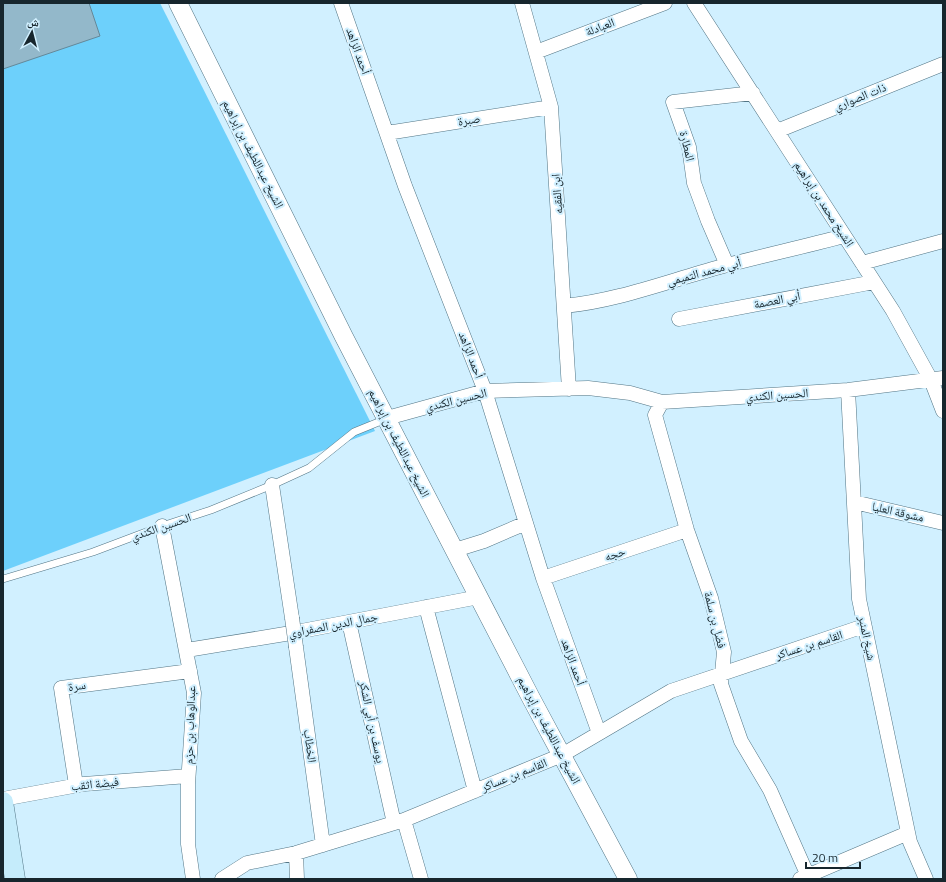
<svg xmlns="http://www.w3.org/2000/svg" width="946" height="882" font-family="'Titillium Web','Noto Naskh Arabic',sans-serif">
	<style>
		.green { fill: #6dd0fb }
		.building { fill: #93b8ca; stroke: #648899 }
		.lines { fill: none; stroke-linecap: round; stroke-linejoin: round }
		.service-casing { stroke: #527585; stroke-width: 8 }
		.minor-casing { stroke: #527585; stroke-width: 15 }
		.tertiary-casing { stroke: #527585; stroke-width: 19 }
		.secondary-casing { stroke: #527585; stroke-width: 21 }
		.service { stroke: #fff; stroke-width: 7 }
		.minor { stroke: #fff; stroke-width: 14 }
		.tertiary { stroke: #fff; stroke-width: 18 }
		.secondary { stroke: #c5ecfb; stroke-width: 20 }
		.minor-bridge-casing { stroke: #527585; stroke-width: 15; stroke-linecap: butt }
		.minor-bridge { stroke: #fff; stroke-width: 14 }
		.labels { text-anchor: middle; stroke-width: 4; stroke-linejoin: round; paint-order: stroke }
		.street-label { font-size: 12px; fill: #17262d; stroke: #d1f0ff }
	</style>
	<rect width="100%" height="100%" fill="#d1f0ff"/>
	<path class="green" d="M3,3H160L375,431L3,571Z"/>
	<path class="building" d="M3,3H89L100,36L3,69Z"/>
	<g class="lines">
		<g class="service-casing">
			<path id="service" d="M3,579L93,552L162,526L211,510L272,485L309,468L354,432L386,419"/>
		</g>
		<g class="minor-casing">
			<path id="minor" d="M341,3L405,186L485,391L543,578L599,733
				M522,3L551,107L569,389
				M694,3L893,311L931,380L943,411
				M536,52L665,3
				M777,131L943,64
				M387,133L551,107
				M862,263L943,241
				M727,265L708,221L694,183L689,147L673,102L753,93
				M564,306C617,301 668,281 720,267C761,256 803,247 844,236
				M679,319L874,282
				M848,390L859,599L910,842L926,879
				M662,402L655,415L687,530L711,598L724,652L721,684L741,741L770,790L808,876
				M387,418L485,391L588,388L630,393L662,402L848,390L943,378
				M272,485L292,618
				M854,502L943,523
				M162,526L194,693L188,784V844L193,879
				M455,550L484,541L526,523
				M543,578L687,530
				M426,607L475,791
				M349,622L394,823
				M296,647L323,845
				M187,650L291,633L479,597
				M76,785L61,688L190,671
				M3,799L84,784L188,776
				M404,820L421,879
				M296,853L297,879
				M222,879L247,863L296,853L404,820L562,755L671,691L864,626
				M800,879L908,833"/>
		</g>
		<g class="tertiary-casing">
			<path id="tertiary" d="M178,3L344,337L531,698L628,879"/>
		</g>
		<g class="secondary-casing">
			<path id="secondary" d="M3,802L15,879"/>
		</g>
		<use href="#service" class="service"/>
		<use href="#minor" class="minor"/>
		<use href="#tertiary" class="tertiary"/>
		<use href="#secondary" class="secondary"/>
		<g class="minor-bridge-casing">
			<path id="minor-bridge" d="M292,618L296,647"/>
		</g>
		<use href="#minor-bridge" class="minor-bridge"/>
	</g>
	<g class="labels">
		<g class="street-label">
			<text transform="translate(600 27) rotate(-21)" y="4">العبادلة</text>
			<text transform="translate(358 51) rotate(70)" y="4">أحمد الزاهد</text>
			<text transform="translate(860 97) rotate(-22)" y="4">ذات الصواري</text>
			<text transform="translate(469 120) rotate(-9)" y="4">صبرة</text>
			<text transform="translate(687 146) rotate(76)" y="4">المطارة</text>
			<text transform="translate(253 154) rotate(63)" y="4">الشيخ عبداللطيف بن إبراهيم</text>
			<text transform="translate(557 194) rotate(-94)" y="4">ابن الفقيه</text>
			<text transform="translate(824 204) rotate(57)" y="4">الشيخ محمد بن إبراهيم</text>
			<text transform="translate(704 272) rotate(-15)" y="4">أبي محمد التميمي</text>
			<text transform="translate(777 300) rotate(-11)" y="4">أبي العصمة</text>
			<text transform="translate(471 355) rotate(69)" y="4">أحمد الزاهد</text>
			<text transform="translate(777 395) rotate(-4)" y="4">الحسين الكندي</text>
			<text transform="translate(456 400) rotate(-14)" y="4">الحسين الكندي</text>
			<text transform="translate(399 443) rotate(63)" y="4">الشيخ عبداللطيف بن إبراهيم</text>
			<text transform="translate(898 512) rotate(13)" y="4">مشوقة العليا</text>
			<text transform="translate(161 527) rotate(-19)" y="4">الحسين الكندي</text>
			<text transform="translate(615 554) rotate(-18)" y="4">حجه</text>
			<text transform="translate(715 620) rotate(76)" y="4">فضل بن سلمة</text>
			<text transform="translate(333 625) rotate(-11)" y="4">جمال الدين الصفراوي</text>
			<text transform="translate(867 638) rotate(78)" y="4">شيخ المنبر</text>
			<text transform="translate(809 645) rotate(-18)" y="4">القاسم بن عساكر</text>
			<text transform="translate(573 662) rotate(70)" y="4">أحمد الزاهد</text>
			<text transform="translate(77 686) rotate(-8)" y="4">سرة</text>
			<text transform="translate(372 722) rotate(78)" y="4">يوسف بن أبي الشكر</text>
			<text transform="translate(190 725) rotate(-88)" y="4">عبدالوهاب بن حزم</text>
			<text transform="translate(549 730) rotate(62)" y="4">الشيخ عبداللطيف بن إبراهيم</text>
			<text transform="translate(310 746) rotate(82)" y="4">الخطاب</text>
			<text transform="translate(514 775) rotate(-22)" y="4">القاسم بن عساكر</text>
			<text transform="translate(95 784) rotate(-6)" y="4">فيضة اثقب</text>
		</g>
	</g>
	<rect width="946" height="882" fill="none" stroke="#17262d" stroke-width="8"/>
	<g transform="translate(32 32) rotate(7)" stroke="#d1f0ff" stroke-width="3" paint-order="stroke">
	<path d="M0-3L7 15L0 10L-7 15Z" fill="#17262d"/>
	<text y="-6" font-size="11" font-weight="bold" text-anchor="middle" fill="#17262d">ش</text>
	</g>
	<path d="M806 862v6h54v-6" fill="none" stroke="#17262d" stroke-width="2"/>
	<text x="812" y="862" font-size="12" fill="#17262d" stroke="#d1f0ff" stroke-width="3" paint-order="stroke">20 m</text>
</svg>
